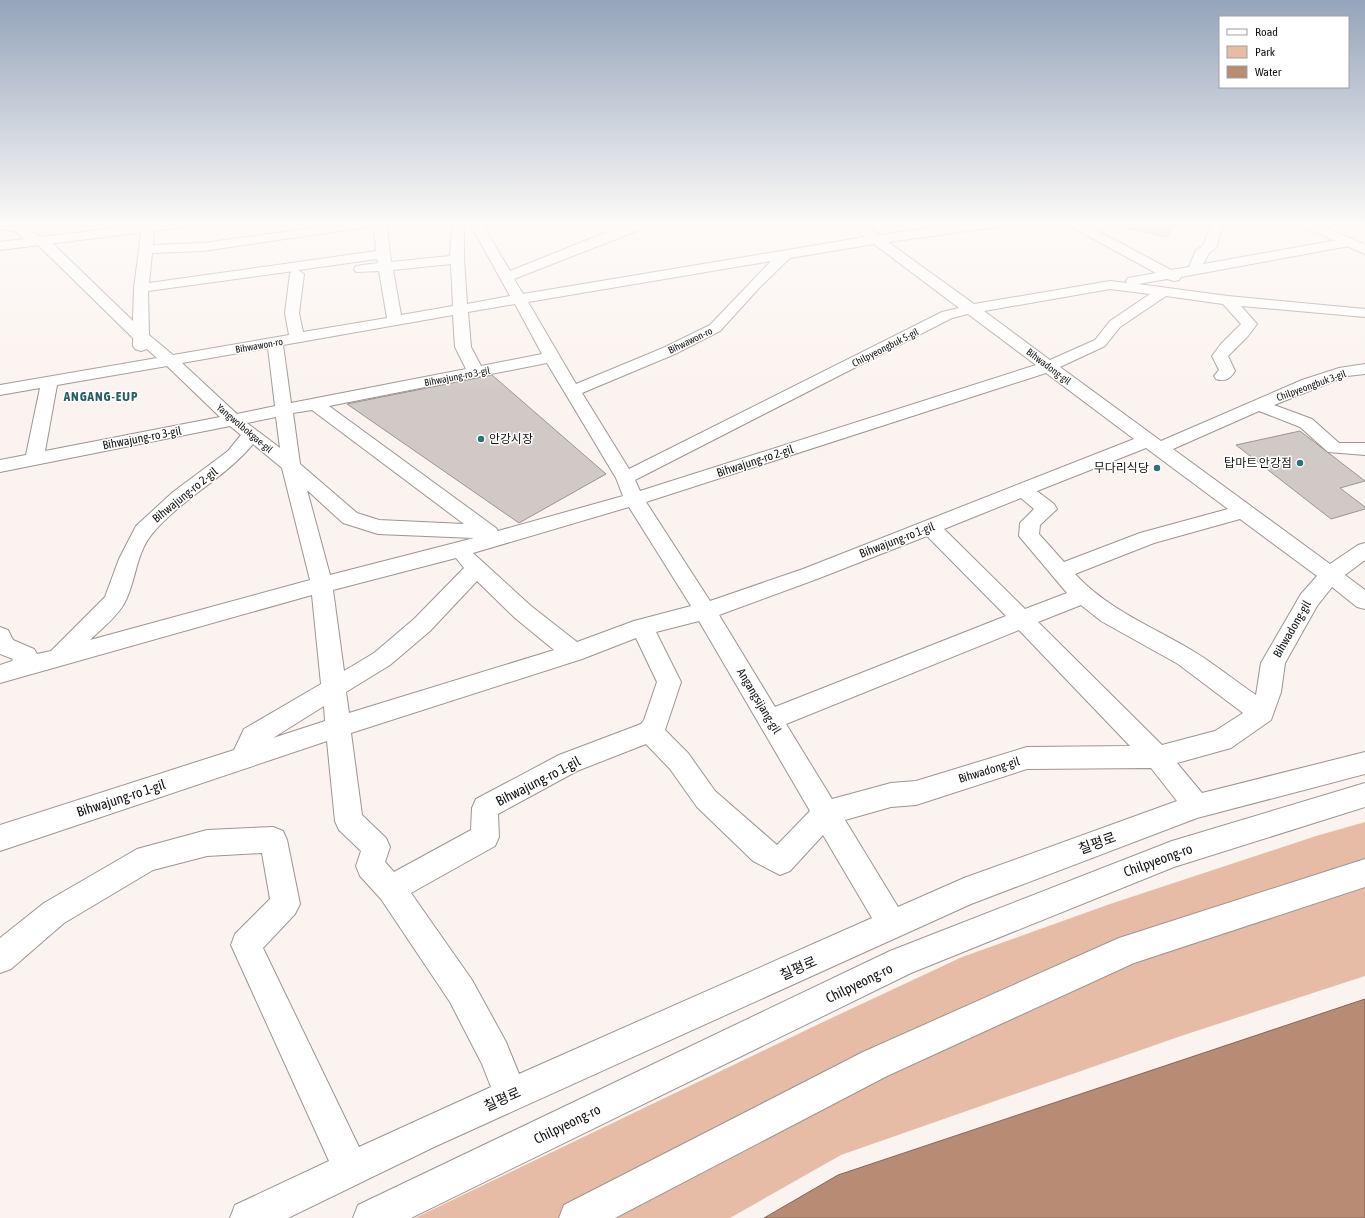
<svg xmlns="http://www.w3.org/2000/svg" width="1365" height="1218" font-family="'Asap Condensed','Noto Sans KR',sans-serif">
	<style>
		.built { fill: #f6e7df }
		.green { fill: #e7bca6 }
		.water { fill: #b78b74; stroke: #866656 }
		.building { fill: #d0c9c5; stroke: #9b9490 }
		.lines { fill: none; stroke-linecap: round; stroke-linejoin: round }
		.minor-casing { stroke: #9c9592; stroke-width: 2 }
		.major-casing { stroke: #9c9592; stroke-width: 2 }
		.minor { fill: #fff; fill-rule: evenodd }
		.major { fill: #fff; fill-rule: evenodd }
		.poi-dot { fill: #2a7477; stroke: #fff; stroke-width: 1.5 }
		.labels { text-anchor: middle; stroke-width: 3; stroke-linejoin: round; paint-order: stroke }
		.far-street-label { font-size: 10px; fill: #131110; stroke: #fff }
		.street-label { font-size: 12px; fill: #131110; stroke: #fff }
		.poi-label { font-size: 12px; fill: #131110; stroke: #fff; text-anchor: end }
		.far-district-label { font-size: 13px; font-weight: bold; letter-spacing: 1px; fill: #255f62; stroke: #fff }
		.near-street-label { font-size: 14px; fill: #131110; stroke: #fff }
	</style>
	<rect width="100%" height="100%" fill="#fbf3ef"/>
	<path class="built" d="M0,222H134L39,234L16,223Z"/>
	<path class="green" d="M1365,822V976L1181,1036L841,1155L730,1218H415L823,1022L962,957L1110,904L1316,836Z"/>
	<path class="water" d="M1365,999V1218H764L838,1175Z"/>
	<path class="building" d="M1126,222H1177L1168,237L1125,228Z
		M492,375L606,474L519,523L347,404Z
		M1300,431L1365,481L1340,488L1365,507V509L1331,519L1236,445Z"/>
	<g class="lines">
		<g class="minor-casing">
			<path id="minor" d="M0,222L24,225L35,234L47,238L133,321L134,288L142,227L148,223L154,227L153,245L203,243L355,222H386L391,262L450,256L452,226L455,222H468L464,227V259L467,304L510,296L469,222H481L510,271L622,226L636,222H654L652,225L514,279L523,294L865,237L847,222H861L879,235L978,222H1010L1008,225L1004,226L888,242L974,304L1110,281L1127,283L1126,281L1128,278L1156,273L1068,225L1066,222H1081L1171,270L1189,267L1196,250L1203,246L1212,222H1224L1216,248L1209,253L1203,264L1349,238L1354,239L1356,242L1349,246L1181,277L1179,280L1174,281L1167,279L1138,284L1228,296L1365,309V317L1241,306L1257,324L1248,336L1228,356L1235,371C1230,379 1225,382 1216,379L1214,376L1219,370L1212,356L1221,344L1241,324L1223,304L1166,296L1120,327L1105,346L1060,367L1161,441L1302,380L1339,368L1365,364V374L1347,376L1274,405L1312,419L1339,443H1365V455L1328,452L1300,427L1259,411L1173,449L1330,564L1358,545L1365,543V560L1345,575L1365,590V609L1357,607L1332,587L1317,606L1285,663L1281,692L1271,720L1231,748L1177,763L1202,793L1365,752V774L1197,818L971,904L434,1147L288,1218H230L235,1205L329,1161L231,945L235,934L270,899L262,853L207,856L153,870L64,923L11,969L0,973V938L44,903L137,849L207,830L273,827L283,831L287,840L300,904L295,914L263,948L359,1147L491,1087L482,1064L450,1002L381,899L360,876L356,866L361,851L339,830L335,821L327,741L0,851V825L234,750L244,729L321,684L312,595L0,683V665L12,661L13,659L0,654V627L8,630L13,640L34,649L37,654L51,651L105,597L119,559L136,526L173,492L228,451L241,435L230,426L0,472V460L26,455L40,388L0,395V385L157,358L147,349L141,351L135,349L133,346V338L37,244L25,240L15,231L0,229ZM374,226L376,251L149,283L152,253L203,251ZM874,244L959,308L942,312L629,469L582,393L675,354L720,331L760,287L790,258ZM377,259L378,263L356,266L354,269L356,272L379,271L387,318L303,332L299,313L304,274L298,270ZM771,261L710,325L663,348L576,384L528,302ZM451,264L453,306L401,315L393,270ZM292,271L290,274L285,313L289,335L173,355L149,335L148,291L294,271ZM1110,289L1150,294L1110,321L1095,340L1050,360L984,311ZM515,304L542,354L481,366L471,347L468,312ZM968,314L1036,365L640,491L635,480L952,318ZM453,315L455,347L466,369L291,403L283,345ZM268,348L275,406L237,414L182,363ZM547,363L616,478L623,496L498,531L496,528L329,406ZM167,366L220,417L45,451L57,385ZM1046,373L1134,439L803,569L710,601L646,502ZM312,410L464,524L379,520L357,513L300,464L293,413ZM276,417L280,448L247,423ZM253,444L282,468L310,580L90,640C101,629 118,616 125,602C136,581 136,553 152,534C181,499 224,479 253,444ZM1146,448L1228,509L1140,533L1064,562L1039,534L1040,525L1057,509L1054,504L1037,491ZM307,490L343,523L378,534L474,538L330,575ZM1021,498L1034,509L1020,523L1019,536L1067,593L1025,609L944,529ZM629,507L691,606L634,621L577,642L531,606L473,553ZM1240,519L1317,576L1301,594L1261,663L1256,695C1235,681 1215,664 1193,651C1153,627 1107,609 1075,574L1154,543ZM927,536L1006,616L775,707L719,615L817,579ZM456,558L464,568L414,619L374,653L344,671L333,590ZM477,581L515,618L554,650L349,713L346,692L390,665L430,631ZM1081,605L1101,621L1178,664L1243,713L1215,731L1162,745L1038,622ZM699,621L810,811L777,845L715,791L688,753L665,730L681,682L656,632ZM1019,630L1130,746L1027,747L916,781L891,783L832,799L786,724ZM636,638L657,682L644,720L641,724L559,755L476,799L472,808L471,830L394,872L385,862L390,847L386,838L362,815L351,733L582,659ZM324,706L325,721L273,738ZM646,744L670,769L697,807L753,861L780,875L790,871L823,835L872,918L519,1074L506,1042L472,980L411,893L495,846L499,837L498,814L577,771ZM1151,768L1177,801L964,878L898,907L845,820L891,807L916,805L1027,769Z
				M1365,783V807L1174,867L911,973L411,1218H353L358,1205L890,951L1172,841Z
				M1365,859V887L1134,963L887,1076L615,1218H559L564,1205L863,1052L1119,938Z"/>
		</g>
		<g class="major-casing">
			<path id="major" d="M165,222H199L193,226L0,250V242Z
				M1298,222H1314L1365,245V254L1300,225Z"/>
		</g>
		<use href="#minor" class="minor"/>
		<use href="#major" class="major"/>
	</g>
	<linearGradient id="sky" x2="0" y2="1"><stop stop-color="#94a4ba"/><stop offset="0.57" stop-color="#fdfaf8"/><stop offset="1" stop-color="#fdfaf8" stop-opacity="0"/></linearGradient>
	<rect width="1365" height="392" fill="url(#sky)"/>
	<g class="poi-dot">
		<circle cx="481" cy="439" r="4"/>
		<circle cx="1300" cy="463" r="4"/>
		<circle cx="1157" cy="468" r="4"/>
	</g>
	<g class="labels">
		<g class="far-street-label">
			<text transform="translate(690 340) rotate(-26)" y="4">Bihwawon-ro</text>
			<text transform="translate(259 345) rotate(-10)" y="4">Bihwawon-ro</text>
			<text transform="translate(885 347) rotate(-27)" y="4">Chilpyeongbuk 5-gil</text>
			<text transform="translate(1049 366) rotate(37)" y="4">Bihwadong-gil</text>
			<text transform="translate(457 376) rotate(-11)" y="4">Bihwajung-ro 3-gil</text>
			<text transform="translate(1311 385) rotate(-20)" y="4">Chilpyeongbuk 3-gil</text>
			<text transform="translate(245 428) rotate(40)" y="4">Yangwolbokgae-gil</text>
		</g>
		<g class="street-label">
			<text transform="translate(142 438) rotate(-11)" y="4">Bihwajung-ro 3-gil</text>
			<text transform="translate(755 461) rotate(-18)" y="4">Bihwajung-ro 2-gil</text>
			<text transform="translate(185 495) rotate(-39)" y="4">Bihwajung-ro 2-gil</text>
			<text transform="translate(897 540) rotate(-21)" y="4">Bihwajung-ro 1-gil</text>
			<text transform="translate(1292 629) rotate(-60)" y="4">Bihwadong-gil</text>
			<text transform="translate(759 701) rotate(59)" y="4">Angangsijang-gil</text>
			<text transform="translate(989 770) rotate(-17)" y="4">Bihwadong-gil</text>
		</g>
		<g class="poi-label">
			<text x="489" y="443" text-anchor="start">안강시장</text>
			<text x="1292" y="467">탑마트 안강점</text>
			<text x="1149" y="472">무다리식당</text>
		</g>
		<g class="far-district-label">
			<text x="101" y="401">ANGANG-EUP</text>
		</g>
		<g class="near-street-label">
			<text transform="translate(538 781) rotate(-27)" y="5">Bihwajung-ro 1-gil</text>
			<text transform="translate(121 798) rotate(-18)" y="5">Bihwajung-ro 1-gil</text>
			<text transform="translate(1097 843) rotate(-20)" y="5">칠평로</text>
			<text transform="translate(1158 860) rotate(-20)" y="5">Chilpyeong-ro</text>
			<text transform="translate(798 968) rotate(-24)" y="5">칠평로</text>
			<text transform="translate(859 983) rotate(-26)" y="5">Chilpyeong-ro</text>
			<text transform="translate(502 1099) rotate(-24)" y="5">칠평로</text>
			<text transform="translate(567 1124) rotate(-26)" y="5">Chilpyeong-ro</text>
		</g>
	</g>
	<rect x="1219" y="16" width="130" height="72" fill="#ffffff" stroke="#a1a09f"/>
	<rect x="1227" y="29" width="20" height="6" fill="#ffffff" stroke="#a1a09f"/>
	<text x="1255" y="36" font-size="12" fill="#131110">Road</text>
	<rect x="1227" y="46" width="20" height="12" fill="#e7bca6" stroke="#a1a09f"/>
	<text x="1255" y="56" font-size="12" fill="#131110">Park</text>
	<rect x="1227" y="66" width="20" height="12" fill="#b78b74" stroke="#a1a09f"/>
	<text x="1255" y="76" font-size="12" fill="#131110">Water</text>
</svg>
